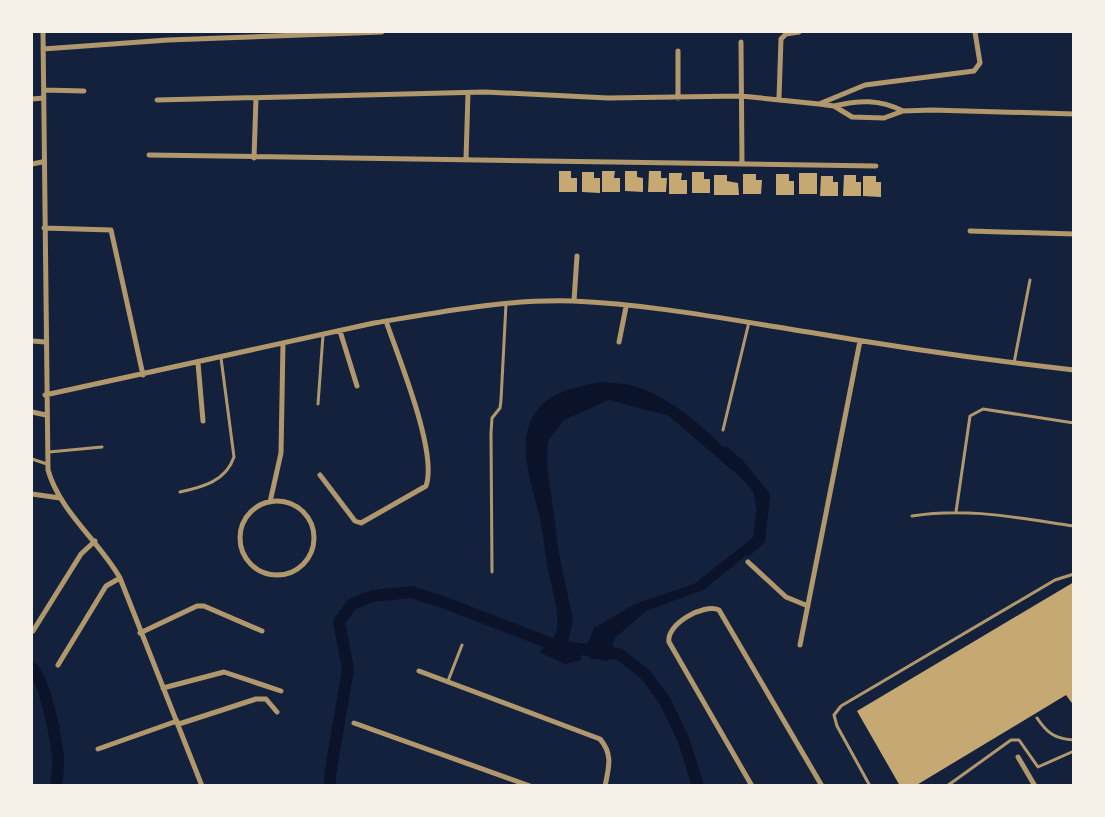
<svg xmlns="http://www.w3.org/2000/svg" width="1105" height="817" font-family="'DM Sans',sans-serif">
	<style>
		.water { fill: #0b132b }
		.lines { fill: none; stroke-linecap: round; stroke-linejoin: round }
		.canal { stroke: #0b132b; stroke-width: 12 }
		.building { fill: #c6a872 }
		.service { stroke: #b1986c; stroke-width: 3 }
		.minor { stroke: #b1986c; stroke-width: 5 }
	</style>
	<rect width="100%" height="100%" fill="#14213d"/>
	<path class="water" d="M601,382C612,383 626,383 637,387C686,403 737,456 763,499L759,540L748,554L705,589L646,611L615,638L608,661L589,658L588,643L594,628L635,604L694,584L755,536L757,513L753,488L669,416L609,400L564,420L548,441L547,465L559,553L573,620L568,642L581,645V660L565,664L539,652C546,646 554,641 556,632C561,616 553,594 550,578C545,558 544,538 540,519C533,486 514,443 536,412C550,391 577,387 601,382Z"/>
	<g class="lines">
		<path class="canal" d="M725,453L739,465L764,496L759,540L747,550
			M32,668C45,680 56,738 58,757C59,766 57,777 56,786
			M330,786V775L348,669L339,622L352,604L373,596L411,592L440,601L557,646L619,654L645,674L665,701L684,741L698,786"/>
	</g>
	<path class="building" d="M559,171H571V178H577V192H559Z
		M602,171H615L614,178H620V192H602Z
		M625,171H637V177L643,178V192L625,191Z
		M649,171H661V178H667L666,192H648Z
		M582,172H594V178H600V193L582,192Z
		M692,172H704V179H710V193H692Z
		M669,173H682L681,180H687V194H669Z
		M799,173H817V194H799Z
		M743,174H756V180H762L761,194H743Z
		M776,174H789V181H794V195H776Z
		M714,175H727V181L738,183L739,195H714Z
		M844,175H856V182H861V196H843Z
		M821,176H833V182H838V196H820Z
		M863,176H876V182H881V197L863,196Z
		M1074,582V706L1066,695L915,786H900L857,711Z"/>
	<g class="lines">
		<path class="service" d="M1014,363L1030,280
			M318,404L323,335
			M723,430L749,322
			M49,452L102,447
			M32,459L47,464
			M180,492C203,487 226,481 234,457L221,358
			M956,512L970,416L983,409L1074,423
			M912,516C967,507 1019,518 1074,526
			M492,572L491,433L492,418L500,408L501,400L506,304
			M448,681L462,645
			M1037,718C1047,733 1055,739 1074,740
			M870,786L837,726L834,715L841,706L1055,580L1074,574
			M947,786L1011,740H1019L1038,767L1074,751"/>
		<path class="minor" d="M43,32L48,470C60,512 99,541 120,578L202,786
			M741,42L742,164
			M43,49L168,40L382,32
			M678,51V98
			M44,90L84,91
			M779,98L781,39L786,34L799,32
			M32,99L44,98
			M157,100L485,92L608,98L741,96L819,104L834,106L852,117L884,118L903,111L932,110L1074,114
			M819,104L865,85L974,71L980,63L975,32
			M834,106C859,100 879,99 903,111
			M149,155L876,166
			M254,158L256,98
			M466,159L468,93
			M32,164L42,162
			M44,228L111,230L143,375
			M970,231L1074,234
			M574,301L577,256
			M340,331L357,386
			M32,341L46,342
			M619,342L626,307
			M198,363L203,421
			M45,395L374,323C440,312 506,299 573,301C649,304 732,320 808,332C896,347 985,360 1074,370
			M32,412L46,415
			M320,475L355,521L361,523L426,486C438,452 398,357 386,321
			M32,494L60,498
			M240 538a37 37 0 1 1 74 0a37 37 0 1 1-74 0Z
			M270,502L281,453L283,343
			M748,562L786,597L808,606
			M33,631L81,554L95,541
			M140,633L197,606H204L262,631
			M800,645L860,341
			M58,665L106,586L120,578
			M419,671L600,739C613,754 609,767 605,786
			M163,688L224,672L281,691
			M354,723L530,786
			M179,724L256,699H266L277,712
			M98,749L177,721
			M1018,757L1035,786
			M752,786L669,642C666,624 704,603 719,610L822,786"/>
	</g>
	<rect width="1105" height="817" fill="none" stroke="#f6f1e7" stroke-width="66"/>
</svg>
